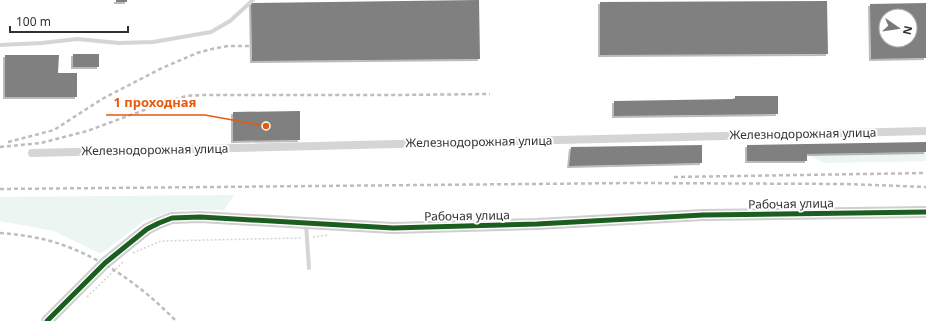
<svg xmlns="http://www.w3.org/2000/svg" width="926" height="321" font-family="'Noto Sans',sans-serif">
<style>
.green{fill:#ebf5f1}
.building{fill:#808080;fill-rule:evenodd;filter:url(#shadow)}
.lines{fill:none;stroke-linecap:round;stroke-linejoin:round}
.path{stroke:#d4d4d4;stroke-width:1.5;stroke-dasharray:2 2;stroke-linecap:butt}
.lane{stroke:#d5d5d5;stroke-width:4}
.street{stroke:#d5d5d5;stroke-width:8}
.secondary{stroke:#cfcfcf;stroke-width:12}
.rail{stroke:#bdbdbd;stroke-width:2.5;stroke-dasharray:4 3;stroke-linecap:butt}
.cycleway-casing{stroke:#fff;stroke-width:8}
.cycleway{stroke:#1b5e20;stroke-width:5}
.labels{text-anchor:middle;stroke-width:4;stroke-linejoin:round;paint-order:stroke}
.street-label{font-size:12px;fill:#313131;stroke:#fff}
.leader{fill:none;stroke:#e8590c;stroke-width:1.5}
.callout-dot{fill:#e8590c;stroke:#fff;stroke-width:1.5}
.callout-label{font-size:13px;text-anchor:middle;font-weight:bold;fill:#e8590c;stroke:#fff;stroke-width:4;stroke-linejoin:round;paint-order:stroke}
</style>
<defs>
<filter id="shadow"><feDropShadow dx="-2" dy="2" stdDeviation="0" flood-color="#0004"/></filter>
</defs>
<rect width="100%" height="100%" fill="#fff"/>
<!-- green -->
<path class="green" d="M 926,152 L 926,161 L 824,163 L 807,154 Z
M 234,195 L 224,210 L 178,210 L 145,220 L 101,254 L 54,231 L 0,221 L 0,197 Z"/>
<!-- building -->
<path class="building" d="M 116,0 L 127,0 L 127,2 L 116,2 Z
M 479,0 L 480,59 L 252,61 L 251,3 Z
M 827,1 L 828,54 L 600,55 L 600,2 Z
M 926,3 L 926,58 L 871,59 L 870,4 ZM 886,16 L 910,16 L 910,40 L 886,40 Z
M 73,54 L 99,54 L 99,67 L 73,67 Z
M 5,55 L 59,55 L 58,73 L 77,73 L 77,97 L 5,97 Z
M 735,96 L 778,96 L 778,114 L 614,116 L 614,101 L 735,99 Z
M 300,111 L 300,140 L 233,141 L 233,112 Z
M 926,142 L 926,152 L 807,154 L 807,161 L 747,161 L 747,145 Z
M 702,145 L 702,163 L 569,166 L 571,147 Z"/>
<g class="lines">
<!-- path -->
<path class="path" d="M 313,237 L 329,235
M 133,253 L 161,241 L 301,238
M 87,297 L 124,261"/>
<!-- lane -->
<path class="lane" d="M 0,45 L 42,43 L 77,39 L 119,43 L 153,42 L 211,32 L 230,21 L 253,0
M 306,224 L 309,268"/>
<!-- street -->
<path class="street" d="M 32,153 L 926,131"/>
<!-- secondary -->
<path class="secondary" d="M 47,321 L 105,263 L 147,229 L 159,223 L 172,218 L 200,217 L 393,228 L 537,224 L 703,215 L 926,212"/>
<!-- rail -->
<path class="rail" d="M 8,142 L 54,130 L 102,99 L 162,68 L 197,53 L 212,49 L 228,46 L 250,46
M 0,147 L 41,143 L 87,131 L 166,102 L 186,96 L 202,95 L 395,95 L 490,94
M 674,177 L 926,173
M 0,189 L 633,183 L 846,184 L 926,187
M 0,233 C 17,234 44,238 60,244 C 104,259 143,287 176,321"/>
<defs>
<path id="cycleway" d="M 47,321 L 105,263 L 147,229 L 159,223 L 172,218 L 200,217 L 393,228 L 537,224 L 703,215 L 926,212"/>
</defs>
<!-- cycleway casing -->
<use href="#cycleway" class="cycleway-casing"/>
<!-- cycleway -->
<use href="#cycleway" class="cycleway"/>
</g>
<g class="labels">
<!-- street labels -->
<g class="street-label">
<text transform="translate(803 134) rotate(-1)" y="4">Железнодорожная улица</text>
<text transform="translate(479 142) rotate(-1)" y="4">Железнодорожная улица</text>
<text transform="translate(155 150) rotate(-1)" y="4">Железнодорожная улица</text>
<text transform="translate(791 204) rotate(-1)" y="4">Рабочая улица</text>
<text transform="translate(467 216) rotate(-1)" y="4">Рабочая улица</text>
</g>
</g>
<!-- callouts -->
<path class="leader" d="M266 126L205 115H106"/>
<circle class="callout-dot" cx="266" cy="126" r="4"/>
<g class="callout-label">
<text x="155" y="107">1 проходная</text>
</g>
<!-- north arrow -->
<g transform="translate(898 28) rotate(103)"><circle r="19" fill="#ffffff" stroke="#adadad"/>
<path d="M0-3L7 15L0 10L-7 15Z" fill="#797979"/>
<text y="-6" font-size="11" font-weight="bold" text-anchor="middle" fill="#313131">N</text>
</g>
<!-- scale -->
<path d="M10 26v6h118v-6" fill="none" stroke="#313131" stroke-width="2"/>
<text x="16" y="26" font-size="12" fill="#313131" stroke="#ffffff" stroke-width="3" paint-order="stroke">100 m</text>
</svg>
